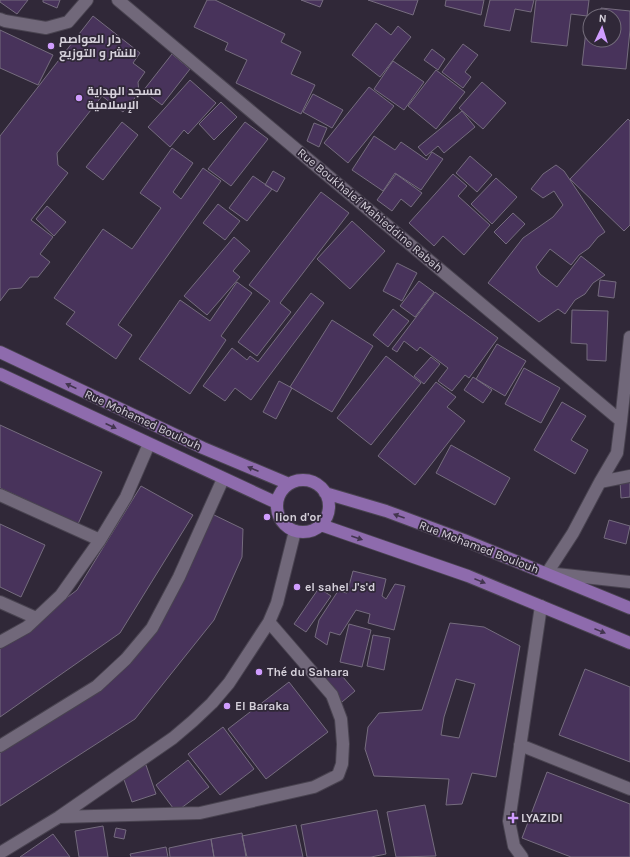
<svg xmlns="http://www.w3.org/2000/svg" width="630" height="857" font-family="Karla,Cairo,sans-serif">
<style>
.building{fill:#48335b;stroke:#756c7e;fill-rule:evenodd}
.lines{fill:none;stroke-linecap:round;stroke-linejoin:round}
.minor-casing{stroke:#494350;stroke-width:14}
.major-casing{stroke:#494350;stroke-width:14}
.minor{stroke:#71687a;stroke-width:12}
.major{stroke:#8e6bad;stroke-width:12}
.oneway{fill:#43354f}
.poi-dot{fill:#d09dff;stroke:#302838;stroke-width:1.5}
.labels{text-anchor:middle;stroke-width:3.5;stroke-linejoin:round;paint-order:stroke}
.poi-label{font-size:12px;font-weight:bold;fill:#d5d0da;stroke:#302838;text-anchor:start}
.street-label{font-size:12px;fill:#d5d0da;stroke:#302838}
</style>
<rect width="100%" height="100%" fill="#302838"/>
<!-- building -->
<path class="building" d="M 0,0 L 28,0 L 17,14 L 0,2 Z
M 43,0 L 60,0 L 57,8 L 43,2 Z
M 207,0 L 215,0 L 285,34 L 281,42 L 301,52 L 291,74 L 315,85 L 301,114 L 236,83 L 247,60 L 225,50 L 228,43 L 194,27 Z
M 301,0 L 323,0 L 320,7 Z
M 368,0 L 418,0 L 413,15 Z
M 446,0 L 484,0 L 481,15 L 445,6 Z
M 490,0 L 534,0 L 531,12 L 515,9 L 510,31 L 484,26 Z
M 536,0 L 589,0 L 587,16 L 571,14 L 567,46 L 531,42 Z
M 601,8 L 630,11 L 630,30 L 626,69 L 582,65 L 587,22 L 590,22 L 590,40 L 614,40 L 614,16 L 600,16 Z
M 93,16 L 140,53 L 133,63 L 145,72 L 138,82 L 139,93 L 123,112 L 102,96 L 57,153 L 58,165 L 68,173 L 31,220 L 53,237 L 40,254 L 50,262 L 38,277 L 30,277 L 21,288 L 9,289 L 0,301 L 0,136 Z
M 376,23 L 391,35 L 398,26 L 411,37 L 380,77 L 352,55 Z
M 0,30 L 53,55 L 38,85 L 0,68 Z
M 463,44 L 478,55 L 465,72 L 471,77 L 463,88 L 442,72 Z
M 432,49 L 445,59 L 438,70 L 424,60 Z
M 172,54 L 190,69 L 162,105 L 143,91 Z
M 393,61 L 424,82 L 404,110 L 374,89 Z
M 436,70 L 465,92 L 436,129 L 408,106 Z
M 190,80 L 216,103 L 188,134 L 184,130 L 170,147 L 148,127 Z
M 482,82 L 506,103 L 483,129 L 459,108 Z
M 369,87 L 394,106 L 348,163 L 324,143 Z
M 313,94 L 343,110 L 332,128 L 303,112 Z
M 221,102 L 237,117 L 214,140 L 199,124 Z
M 462,111 L 475,127 L 444,153 L 438,146 L 426,156 L 418,147 Z
M 628,119 L 630,121 L 630,225 L 624,231 L 570,179 Z
M 122,122 L 138,135 L 103,180 L 86,167 Z
M 245,122 L 268,139 L 231,186 L 208,169 Z
M 314,123 L 327,128 L 319,147 L 307,141 Z
M 374,136 L 395,150 L 401,142 L 427,160 L 432,152 L 443,159 L 421,190 L 395,173 L 383,191 L 352,170 Z
M 172,148 L 193,163 L 173,192 L 181,199 L 203,168 L 221,181 L 118,325 L 132,335 L 116,359 L 66,324 L 75,312 L 54,298 L 103,229 L 132,249 L 161,208 L 140,193 Z
M 470,156 L 492,175 L 477,192 L 456,173 Z
M 556,165 L 564,171 L 605,232 L 598,237 L 589,248 L 579,255 L 571,265 L 550,249 L 536,267 L 540,274 L 557,287 L 581,256 L 605,275 L 593,283 L 585,294 L 575,300 L 565,314 L 558,309 L 539,322 L 488,283 L 523,238 L 553,217 L 563,205 L 554,191 L 543,198 L 531,189 L 543,174 Z
M 273,171 L 285,178 L 277,192 L 265,185 Z
M 396,174 L 422,193 L 411,207 L 401,199 L 392,211 L 377,200 Z
M 453,174 L 467,186 L 458,196 L 490,225 L 464,255 L 443,236 L 434,246 L 409,223 Z
M 253,176 L 272,189 L 247,221 L 229,208 Z
M 496,178 L 517,197 L 492,224 L 471,204 Z
M 321,192 L 349,213 L 280,303 L 291,312 L 257,356 L 238,342 L 270,301 L 249,285 Z
M 218,204 L 240,221 L 225,240 L 203,223 Z
M 47,206 L 66,222 L 54,236 L 36,219 Z
M 513,213 L 525,224 L 506,244 L 494,232 Z
M 352,221 L 385,251 L 350,289 L 317,259 Z
M 234,237 L 250,251 L 233,271 L 240,277 L 207,315 L 184,296 Z
M 397,263 L 417,273 L 402,301 L 383,291 Z
M 600,280 L 616,282 L 614,298 L 598,296 Z
M 419,281 L 434,292 L 415,317 L 400,306 Z
M 237,282 L 252,293 L 221,336 L 226,340 L 190,394 L 139,359 L 180,300 L 210,321 Z
M 435,292 L 498,338 L 469,378 L 465,375 L 452,391 L 438,381 L 448,368 L 420,347 L 417,351 L 404,341 L 397,352 L 392,349 Z
M 311,293 L 324,303 L 251,400 L 235,388 L 225,401 L 203,386 L 232,348 L 247,360 L 250,356 L 258,362 Z
M 393,309 L 409,321 L 388,347 L 373,335 Z
M 572,310 L 608,311 L 606,361 L 587,360 L 587,344 L 571,343 Z
M 332,320 L 373,346 L 332,412 L 290,387 Z
M 497,344 L 526,361 L 505,396 L 476,379 Z
M 386,356 L 421,383 L 371,445 L 337,418 Z
M 431,357 L 440,364 L 424,384 L 414,376 Z
M 524,368 L 560,388 L 541,423 L 505,404 Z
M 473,377 L 492,390 L 483,403 L 464,390 Z
M 279,381 L 292,388 L 276,419 L 263,412 Z
M 436,382 L 456,397 L 447,407 L 465,421 L 415,485 L 378,456 Z
M 562,402 L 586,416 L 571,440 L 588,450 L 575,474 L 534,450 Z
M 0,425 L 102,472 L 78,524 L 0,488 Z
M 451,445 L 510,478 L 495,505 L 436,473 Z
M 630,480 L 630,497 L 621,498 L 620,481 Z
M 141,486 L 193,515 L 120,633 L 0,717 L 0,649 L 77,590 Z
M 210,513 L 243,529 L 242,557 L 214,620 L 135,719 L 0,806 L 0,753 L 107,682 L 155,625 Z
M 609,520 L 630,526 L 626,544 L 604,538 Z
M 0,524 L 45,545 L 21,597 L 0,587 Z
M 353,571 L 386,579 L 382,596 L 386,599 L 395,584 L 405,586 L 394,630 L 368,623 L 370,614 L 356,610 L 340,635 L 330,632 L 327,645 L 315,637 L 319,620 L 338,591 L 347,593 Z
M 319,588 L 331,596 L 306,632 L 294,624 Z
M 450,623 L 484,627 L 520,646 L 496,777 L 472,773 L 462,804 L 446,805 L 449,779 L 374,776 L 365,749 L 368,727 L 379,713 L 422,710 ZM 456,679 L 475,684 L 459,738 L 441,735 L 444,717 Z
M 349,624 L 371,630 L 362,667 L 340,662 Z
M 373,635 L 390,638 L 384,670 L 367,666 Z
M 336,669 L 355,691 L 342,702 L 323,680 Z
M 585,669 L 630,687 L 630,762 L 559,735 Z
M 289,682 L 328,732 L 266,779 L 228,729 Z
M 223,727 L 254,769 L 220,795 L 188,754 Z
M 188,760 L 209,787 L 176,812 L 156,785 Z
M 146,765 L 156,794 L 132,802 L 122,774 Z
M 547,772 L 630,804 L 630,857 L 571,857 L 522,838 Z
M 425,805 L 436,856 L 396,857 L 387,812 Z
M 377,810 L 386,854 L 371,857 L 307,857 L 301,825 Z
M 296,825 L 303,857 L 247,857 L 242,836 Z
M 103,826 L 108,857 L 79,857 L 75,831 Z
M 116,828 L 126,830 L 124,839 L 114,837 Z
M 242,833 L 246,857 L 214,857 L 211,839 Z
M 53,834 L 70,857 L 20,857 Z
M 211,839 L 214,857 L 170,857 L 169,848 Z
M 166,847 L 168,857 L 131,857 L 130,854 Z"/>
<g class="lines">
<defs>
<path id="minor" d="M 118,0 L 621,421
M 0,19 L 5,21 L 46,28 L 68,22 L 87,0
M 630,337 L 621,421 L 617,453 L 600,482 L 573,533 L 547,573 L 630,582
M 600,482 L 630,476
M 0,495 L 100,540
M 0,602 L 36,618
M 0,642 L 27,627 L 61,595 L 100,540 L 126,497 L 149,444
M 520,745 L 630,789
M 0,746 L 97,686 L 126,659 L 152,628 L 179,577 L 223,479
M 59,817 L 200,813 L 314,787 L 338,775 L 342,764 L 343,744 L 341,719 L 332,695 L 269,622
M 0,853 L 59,817 L 173,738 L 193,721 L 212,703 L 229,683 L 269,622 L 277,603 L 295,531
M 522,857 L 514,846 L 509,821 L 541,606"/>
<path id="major" d="M 0,352 L 203,448 L 289,484
M 0,374 L 277,503
M277 506a26 26 0 1 1 52 0a26 26 0 1 1-52 0Z
M 325,493 L 386,511 L 464,540 L 630,608
M 321,525 L 468,576 L 630,643"/>
</defs>
<!-- minor casing -->
<use href="#minor" class="minor-casing"/>
<!-- major casing -->
<use href="#major" class="major-casing"/>
<!-- minor -->
<use href="#minor" class="minor"/>
<!-- major -->
<use href="#major" class="major"/>
</g>
<!-- one-way arrows -->
<defs><path id="oneway-solid" d="M-6-.8H1V-3.2L6.5 0L1 3.2V.8H-6Z"/></defs>
<g class="oneway">
<use href="#oneway-solid" transform="translate(71 386) rotate(-155)"/>
<use href="#oneway-solid" transform="translate(111 426) rotate(25)"/>
<use href="#oneway-solid" transform="translate(253 469) rotate(-157)"/>
<use href="#oneway-solid" transform="translate(399 516) rotate(-160)"/>
<use href="#oneway-solid" transform="translate(357 538) rotate(19)"/>
<use href="#oneway-solid" transform="translate(480 581) rotate(22)"/>
<use href="#oneway-solid" transform="translate(600 631) rotate(22)"/>
</g>
<!-- markers -->
<g class="poi-dot">
<circle cx="51" cy="46" r="4"/>
<circle cx="79" cy="98" r="4"/>
<circle cx="267" cy="517" r="4"/>
<circle cx="297" cy="587" r="4"/>
<circle cx="259" cy="672" r="4"/>
<circle cx="227" cy="706" r="4"/>
<path d="M511 812h4v4h4v4h-4v4h-4v-4h-4v-4h4z"/>
</g>
<g class="labels">
<!-- poi labels -->
<g class="poi-label">
<text x="59" y="43">دار العواصم<tspan x="59" dy="14">للنشر و التوزيع</tspan></text>
<text x="87" y="95">مسجد الهداية<tspan x="87" dy="14">الإسلامية</tspan></text>
<text x="275" y="521">lion d'or</text>
<text x="305" y="591">el sahel J's'd</text>
<text x="267" y="676">Thé du Sahara</text>
<text x="235" y="710">El Baraka</text>
<text x="521" y="822">LYAZIDI</text>
</g>
<!-- street labels -->
<g class="street-label">
<text transform="translate(370 210) rotate(40)" y="4">Rue Boukhalef Mahieddine Rabah</text>
<text transform="translate(143 420) rotate(25)" y="4">Rue Mohamed Boulouh</text>
<text transform="translate(479 547) rotate(21)" y="4">Rue Mohamed Boulouh</text>
</g>
</g>
<!-- north arrow -->
<g transform="translate(602 28) rotate(4)"><circle r="19" fill="#302838" stroke="#726b79"/>
<path d="M0-3L7 15L0 10L-7 15Z" fill="#d09dff"/>
<text y="-6" font-size="11" font-weight="bold" text-anchor="middle" fill="#d5d0da">N</text>
</g>
</svg>
